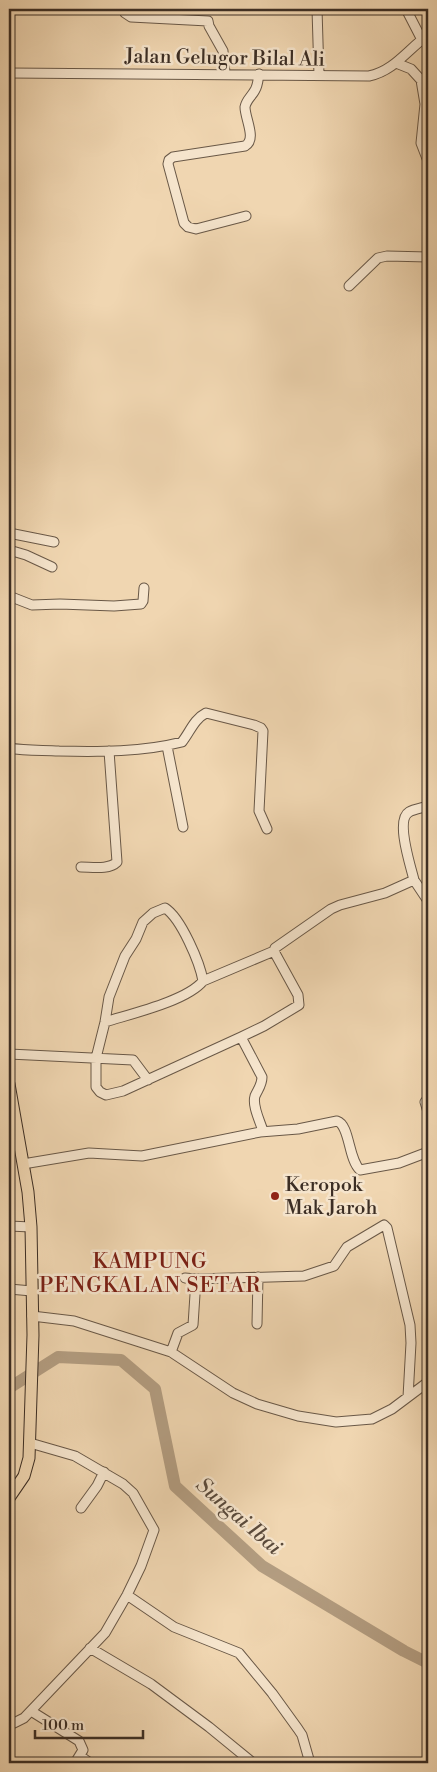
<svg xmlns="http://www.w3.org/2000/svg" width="437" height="1772" font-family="'Libre Bodoni',serif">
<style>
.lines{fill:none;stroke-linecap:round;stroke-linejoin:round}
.river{stroke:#b39d81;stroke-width:12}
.minor-casing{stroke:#695847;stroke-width:11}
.major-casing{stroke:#3c2e24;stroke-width:13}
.minor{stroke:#f5e4cc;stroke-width:9}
.major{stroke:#f0d6b1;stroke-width:11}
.poi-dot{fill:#8f2418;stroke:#f5e4cc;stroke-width:2}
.labels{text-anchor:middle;stroke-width:5;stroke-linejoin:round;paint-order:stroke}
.street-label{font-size:20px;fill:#3c2e24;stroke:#f5e4cc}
.poi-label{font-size:20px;fill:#3c2e24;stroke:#f5e4cc;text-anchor:start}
.neighbourhood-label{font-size:21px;letter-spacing:1px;fill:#7a1f14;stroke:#f5e4cc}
.water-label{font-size:21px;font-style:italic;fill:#5a4a3b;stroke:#f5e4cc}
</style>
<rect width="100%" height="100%" fill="#f0d6b1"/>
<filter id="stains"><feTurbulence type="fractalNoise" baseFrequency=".004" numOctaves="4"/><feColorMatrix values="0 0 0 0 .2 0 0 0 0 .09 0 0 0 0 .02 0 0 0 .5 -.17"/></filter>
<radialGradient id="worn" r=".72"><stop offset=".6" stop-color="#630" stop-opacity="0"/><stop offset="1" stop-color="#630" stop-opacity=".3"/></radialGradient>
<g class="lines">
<!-- river -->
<path class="river" d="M 9,1388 L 58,1357 L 121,1360 L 155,1389 L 175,1486 L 262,1566 L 404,1651 L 428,1663"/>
<defs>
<path id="minor" d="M 123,9 L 125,13 L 131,17 L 208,21 L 209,26 L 223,51 L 225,73
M 317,9 L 319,75
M 406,9 L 422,40
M 396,63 L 411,69 L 421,80 L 425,104 L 421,143 L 428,161
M 9,73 L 369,76 C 394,71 408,49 428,35
M 246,216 L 196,229 L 188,227 L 184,223 L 168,164 L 169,160 L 173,157 L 245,146 C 257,139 245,119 245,107 C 246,100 252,96 255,90 C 258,85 258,79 259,74
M 349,286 L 378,258 L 387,256 L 428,257
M 9,533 L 54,542
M 9,550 L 26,555 L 52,567
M 9,596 L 32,605 L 60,604 L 114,606 L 141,604 L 143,601 L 144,588
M 167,746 L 183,827
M 9,748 C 26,751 42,750 59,751 C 99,752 143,752 182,742 C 190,732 194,719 206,713 L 254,725 L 261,728 L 263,731 L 259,811 L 267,829
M 81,867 C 92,867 109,870 117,862 L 109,751
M 414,880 C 411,867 395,820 409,812 C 414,809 422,808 428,806
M 203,981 L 274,951
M 105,1022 C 130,1014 187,1001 203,981 C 200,963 181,918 165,908 L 153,913 L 143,922 L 136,939 L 125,956 L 109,997 L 105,1022 L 96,1058 L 96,1087 L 100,1092 L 106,1095 L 123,1091 L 241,1037 L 264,1026 L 299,1005 L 298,995 L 276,955 L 274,951 L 275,948 L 331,909 L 340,905 L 385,893 L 414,880 L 428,901
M 241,1037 L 262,1077 C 262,1085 258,1089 255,1096 C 252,1106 260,1121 263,1131
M 9,1054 L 133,1060 L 148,1080
M 428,1098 L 425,1102 L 428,1112
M 23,1164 L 89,1153 L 142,1156 L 260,1132 L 298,1129 L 337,1121 C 350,1125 348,1159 360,1170 L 399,1163 L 428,1152
M 9,1226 L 31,1227
M 185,1278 L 196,1279 L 304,1276 L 334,1266 L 347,1247 L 384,1225 L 387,1228 L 410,1325 L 411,1343 L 408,1397
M 9,1289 L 32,1291
M 32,1316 L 74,1321 L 171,1352 L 233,1393 L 257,1404 L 298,1416 L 336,1422 L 372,1419 L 392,1409 L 428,1382
M 257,1324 L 258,1277
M 171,1352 L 178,1333 L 193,1325 L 196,1279
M 81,1508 L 97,1486 L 104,1472
M 127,1595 L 174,1627 L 239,1653 L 272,1693 L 298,1729 L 302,1735 L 310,1763
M 90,1648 L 151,1684 L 209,1727 L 253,1763
M 31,1711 L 79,1741 L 83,1750 L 75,1763
M 9,1721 L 14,1723 L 24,1718 L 105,1633 L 127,1595 L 141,1566 L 154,1530 L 133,1493 L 123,1484 L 75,1456 L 30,1443
M 80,1756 L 90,1763"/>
<path id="major" d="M 9,1084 L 28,1192 L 31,1227 L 33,1335 L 29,1458 L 24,1476 L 9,1498"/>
</defs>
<!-- minor casing -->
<use href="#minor" class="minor-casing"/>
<!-- major casing -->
<use href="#major" class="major-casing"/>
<!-- minor -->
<use href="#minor" class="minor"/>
<!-- major -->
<use href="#major" class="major"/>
</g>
<!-- markers -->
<circle class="poi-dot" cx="275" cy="1196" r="5"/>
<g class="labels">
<!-- street labels -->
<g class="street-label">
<text transform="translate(225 57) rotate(1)" y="7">Jalan Gelugor Bilal Ali</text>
</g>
<!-- poi labels -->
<g class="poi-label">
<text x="285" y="1191">Keropok<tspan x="285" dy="23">Mak Jaroh</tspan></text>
</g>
<!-- neighbourhood labels -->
<g class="neighbourhood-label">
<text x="150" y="1268">KAMPUNG<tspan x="150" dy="24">PENGKALAN SETAR</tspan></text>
</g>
<!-- water labels -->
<g class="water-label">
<text transform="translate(239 1516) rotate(41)" y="7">Sungai Ibai</text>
</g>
</g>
<!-- margin -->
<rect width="437" height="1772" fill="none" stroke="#f0d6b1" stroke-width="30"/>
<rect x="10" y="10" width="417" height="1752" fill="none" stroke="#3c2e24" stroke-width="2.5"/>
<rect x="15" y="15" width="407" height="1742" fill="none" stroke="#3c2e24"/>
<!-- scale -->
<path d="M35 1730v8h108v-8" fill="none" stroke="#3c2e24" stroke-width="2.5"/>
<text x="42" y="1730" font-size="15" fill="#3c2e24" stroke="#f5e4cc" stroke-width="4" paint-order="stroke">100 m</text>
<rect width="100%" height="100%" filter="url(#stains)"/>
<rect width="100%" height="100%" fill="url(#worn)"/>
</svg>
